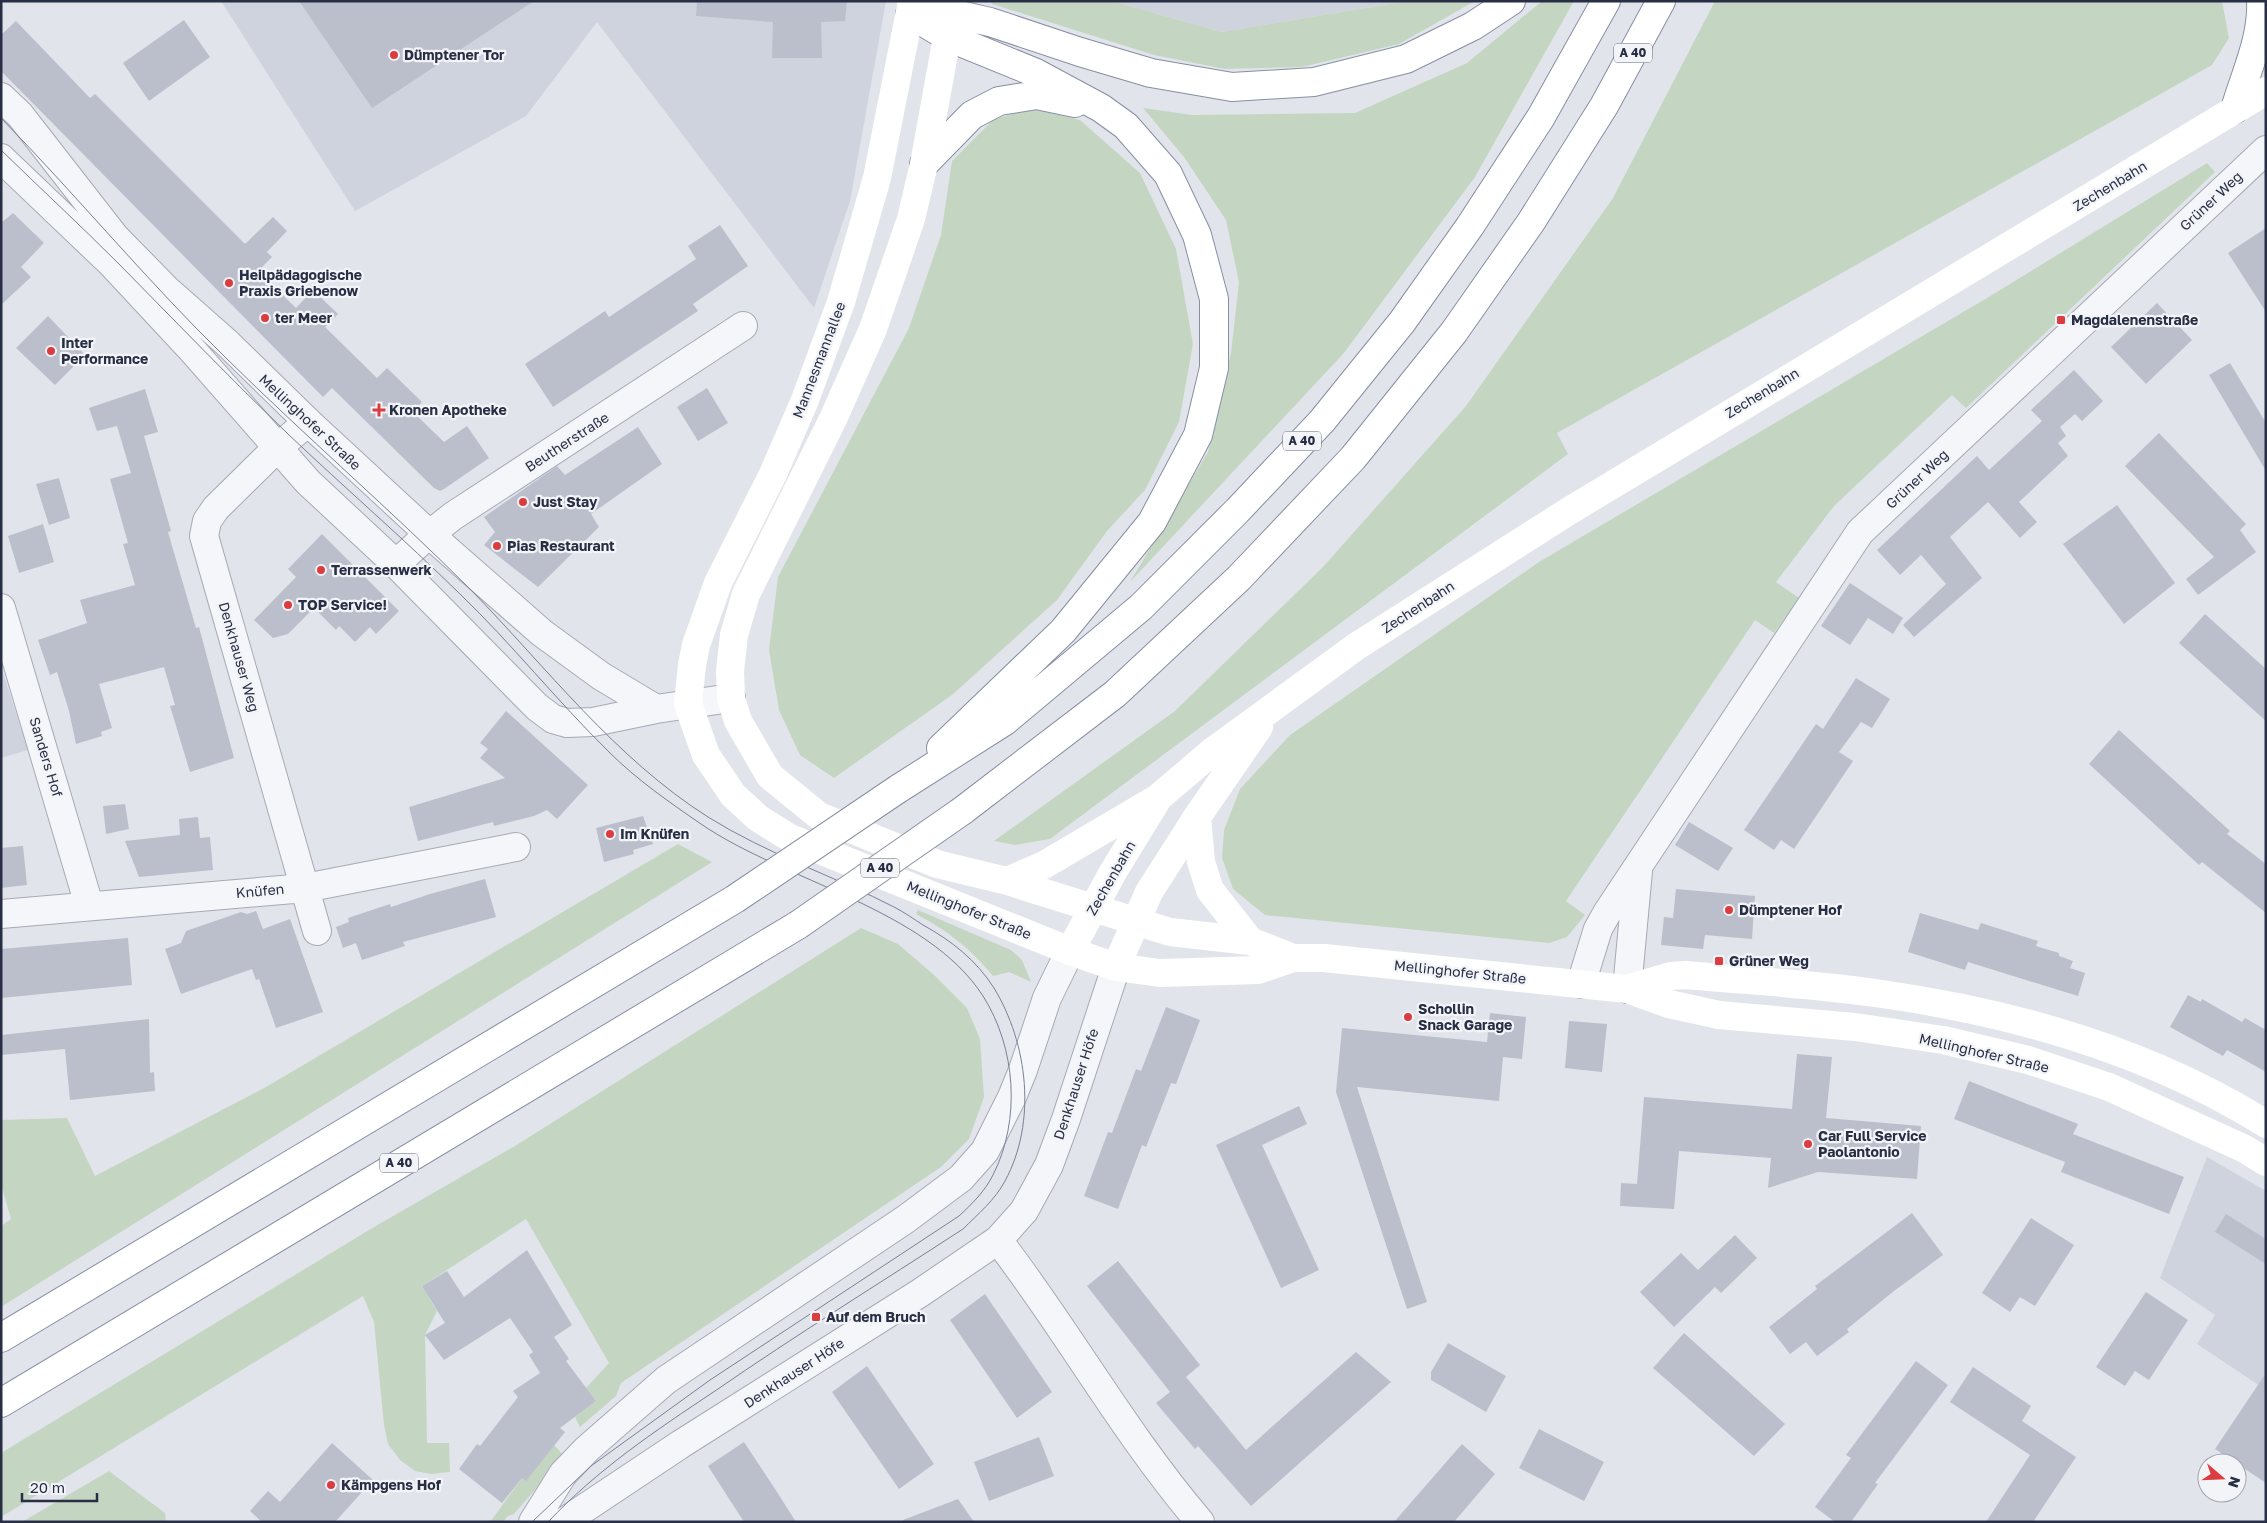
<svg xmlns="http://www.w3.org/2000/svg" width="2267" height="1523" font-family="'Golos Text',sans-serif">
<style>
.built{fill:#cfd3de}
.green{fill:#c4d6c2}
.building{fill:#bbbfcc}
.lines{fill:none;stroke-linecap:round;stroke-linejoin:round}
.minor-casing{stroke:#a6aab6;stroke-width:30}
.tertiary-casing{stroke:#a6aab6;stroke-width:30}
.motorway-casing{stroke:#878fa4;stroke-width:30}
.minor{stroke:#f5f6f9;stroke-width:28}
.tertiary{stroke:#f5f6f9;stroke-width:28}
.secondary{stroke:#fff;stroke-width:28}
.motorway{stroke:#fff;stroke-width:28}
.tram{stroke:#798197;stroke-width:1}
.motorway-bridge-casing{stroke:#878fa4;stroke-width:30;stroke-linecap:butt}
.motorway-bridge{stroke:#fff;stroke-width:28}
.poi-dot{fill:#db3c40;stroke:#f2f4f8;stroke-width:2}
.labels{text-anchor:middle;stroke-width:4.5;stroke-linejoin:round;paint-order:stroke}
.shield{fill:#f2f4f8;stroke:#656a7b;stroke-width:1}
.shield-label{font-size:12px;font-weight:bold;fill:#282f45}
.poi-label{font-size:14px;font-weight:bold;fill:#282f45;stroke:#f2f4f8;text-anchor:start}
.street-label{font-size:14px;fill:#282f45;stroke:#f2f4f8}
</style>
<rect width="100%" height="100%" fill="#e2e4eb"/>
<!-- built -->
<path class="built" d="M 221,1 L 886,1 L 850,201 L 814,308 L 597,22 L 526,116 L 355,211 Z
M 1112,1 L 1407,1 L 1222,32 Z
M 1,667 L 28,750 L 1,758 Z
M 2207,1157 L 2266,1191 L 2266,1390 L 2197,1344 L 2215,1315 L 2160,1278 Z"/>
<!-- green -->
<path class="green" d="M 991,1 L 1112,1 L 1222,32 L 1407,1 L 1475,1 L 1399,44 L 1302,67 L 1225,69 L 1154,55 L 992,4 Z
M 1542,1 L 1574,1 L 1475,177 L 1344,353 L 1130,582 L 1208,452 L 1231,353 L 1239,282 L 1226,220 L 1184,157 L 1143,108 L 1192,115 L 1355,113 L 1467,63 Z
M 1715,1 L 2222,1 L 2229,38 L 2212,65 L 1557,433 L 1568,454 L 1050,839 L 1015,845 L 994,841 L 1175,711 L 1323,567 L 1466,406 L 1613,198 Z
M 1029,108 L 1080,120 L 1140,173 L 1176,249 L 1193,344 L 1179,422 L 1145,490 L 1107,531 L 1057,600 L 952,695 L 834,778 L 800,755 L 779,710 L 769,650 L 778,577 L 909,328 L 941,235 L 952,161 L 993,120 Z
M 2207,163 L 2215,172 L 1966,408 L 1952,395 L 1834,506 L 1776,582 L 1799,598 L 1774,633 L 1755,620 L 1566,901 L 1585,915 L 1567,937 L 1549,943 L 1265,915 L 1233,889 L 1222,858 L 1224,830 L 1240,789 L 1290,735 L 1539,562 L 1992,295 Z
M 678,844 L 712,862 L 1,1307 L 1,1226 L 11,1219 L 1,1184 L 1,1120 L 67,1118 L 95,1176 L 266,1087 Z
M 918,910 L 1011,950 L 1022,960 L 1031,982 L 1009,972 L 993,976 C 971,949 947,930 916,914 Z
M 861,928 L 898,944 L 934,975 L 967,1008 L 980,1039 L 984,1097 L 969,1139 L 941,1167 L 621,1383 L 616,1396 L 580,1427 L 575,1417 L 596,1401 L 586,1388 L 609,1363 L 526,1219 L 422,1286 L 437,1311 L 425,1335 L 427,1443 L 449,1443 L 450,1472 L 431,1474 L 415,1471 L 400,1460 L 388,1444 L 384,1425 L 374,1322 L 363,1296 L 1,1517 L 1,1453 L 374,1227 L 515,1146 Z
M 554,1445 L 564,1456 L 514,1514 L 508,1516 L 503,1522 L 490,1522 L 522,1478 L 526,1480 Z
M 109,1471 L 165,1513 L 166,1522 L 22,1522 Z"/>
<!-- building -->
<path class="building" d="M 299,1 L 534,1 L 372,108 Z
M 697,1 L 847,1 L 845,21 L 821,22 L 822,58 L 772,58 L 773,22 L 696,16 Z
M 184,20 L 210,57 L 149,101 L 123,63 Z
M 16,21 L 90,98 L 95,94 L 245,244 L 273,217 L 287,231 L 267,252 L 272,257 L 258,271 L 296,308 L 313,290 L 338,314 L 325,327 L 377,378 L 387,368 L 422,402 L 413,412 L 444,442 L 467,426 L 489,458 L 444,489 L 440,491 L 434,488 L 332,388 L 323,397 L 1,71 L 1,35 Z
M 13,213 L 44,243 L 21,267 L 31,277 L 1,305 L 1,223 Z
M 720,225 L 748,266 L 693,304 L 698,311 L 553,407 L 525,364 L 605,311 L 609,317 L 696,259 L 688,246 Z
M 2266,228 L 2266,312 L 2228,253 Z
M 2157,303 L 2192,340 L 2146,384 L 2111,347 Z
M 48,316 L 85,355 L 55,385 L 16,348 Z
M 2230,363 L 2266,423 L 2266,471 L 2209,375 Z
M 2074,370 L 2103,401 L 2082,421 L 2075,414 L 2060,427 L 2066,436 L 2058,443 L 2068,456 L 2019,502 L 2037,522 L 2020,538 L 1988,502 L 1950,537 L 1982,578 L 1914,637 L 1903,625 L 1946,584 L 1921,555 L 1900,575 L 1877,550 L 1977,456 L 1989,470 L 2042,421 L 2031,410 Z
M 707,388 L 728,423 L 698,441 L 677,407 Z
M 145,389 L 158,432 L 144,436 L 171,531 L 168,532 L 196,628 L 199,627 L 234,758 L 190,772 L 170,706 L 175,705 L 164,667 L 99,684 L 112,728 L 101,732 L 102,736 L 76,744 L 69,711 L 57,672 L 50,675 L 38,640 L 87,623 L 80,600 L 135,585 L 123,544 L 128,543 L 110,479 L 131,473 L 117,426 L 97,431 L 89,408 Z
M 638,427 L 662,464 L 591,514 L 599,527 L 538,587 L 484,545 L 495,532 L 484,517 L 557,466 L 565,475 Z
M 2159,433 L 2246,524 L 2240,530 L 2256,552 L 2198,595 L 2186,579 L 2214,557 L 2125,466 Z
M 59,478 L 70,518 L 49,525 L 36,484 Z
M 2117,505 L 2175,583 L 2124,624 L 2063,544 Z
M 43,524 L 54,562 L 19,573 L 8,536 Z
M 322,534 L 399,611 L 376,634 L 370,627 L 355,642 L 339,626 L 336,630 L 314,608 L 288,634 L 273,638 L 254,620 L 296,577 L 288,569 Z
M 1850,583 L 1903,618 L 1893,634 L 1868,618 L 1850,645 L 1821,626 Z
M 2205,614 L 2266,669 L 2266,721 L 2179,643 Z
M 1856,678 L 1890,699 L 1872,728 L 1861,722 L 1839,752 L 1853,761 L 1794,849 L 1781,840 L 1774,850 L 1744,830 L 1816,724 L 1823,729 Z
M 506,711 L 588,785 L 557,819 L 547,810 L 534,816 L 494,826 L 493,822 L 418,841 L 409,807 L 505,778 L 480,758 L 488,749 L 480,743 Z
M 2119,730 L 2230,831 L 2227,834 L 2266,864 L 2266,913 L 2202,862 L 2199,865 L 2089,764 Z
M 125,804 L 129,829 L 106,834 L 103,806 Z
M 643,816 L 653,844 L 633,850 L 634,854 L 604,862 L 596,828 Z
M 198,817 L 200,838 L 210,837 L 213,870 L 139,877 L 125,841 L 180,835 L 179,819 Z
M 1689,822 L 1733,848 L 1718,871 L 1675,845 Z
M 23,846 L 27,885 L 1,888 L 1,848 Z
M 485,879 L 496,917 L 403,942 L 405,946 L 362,960 L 356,943 L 343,948 L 336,927 L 349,922 L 348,918 L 390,904 L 391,907 L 430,894 Z
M 1676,889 L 1755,896 L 1752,939 L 1705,935 L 1703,949 L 1661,945 L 1664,917 L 1673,918 Z
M 256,911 L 263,929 L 290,919 L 323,1012 L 276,1028 L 259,979 L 256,980 L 252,969 L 181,994 L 165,949 L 181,943 L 186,931 L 241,912 L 247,914 Z
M 1920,913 L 1978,930 L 1981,923 L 2038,941 L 2036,946 L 2059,953 L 2059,956 L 2073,961 L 2070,968 L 2085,973 L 2078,996 L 1968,962 L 1965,970 L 1908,952 Z
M 128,938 L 132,985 L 1,998 L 1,949 Z
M 2188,995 L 2201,1002 L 2202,999 L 2242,1022 L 2245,1018 L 2266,1030 L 2266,1072 L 2227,1050 L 2223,1056 L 2170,1027 Z
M 1166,1007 L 1200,1020 L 1176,1084 L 1171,1083 L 1146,1147 L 1142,1145 L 1118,1209 L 1084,1196 L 1108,1132 L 1112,1133 L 1136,1069 L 1141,1071 Z
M 1490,1013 L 1526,1017 L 1522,1059 L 1503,1057 L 1499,1101 L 1357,1087 L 1427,1302 L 1407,1309 L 1336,1092 L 1342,1028 L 1487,1042 Z
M 149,1019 L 150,1073 L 154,1072 L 155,1091 L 70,1100 L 65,1049 L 1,1055 L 1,1035 Z
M 1569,1021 L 1607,1024 L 1602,1072 L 1565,1068 Z
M 1797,1054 L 1832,1057 L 1826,1118 L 1921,1126 L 1917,1179 L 1818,1172 L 1768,1188 L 1771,1158 L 1679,1151 L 1674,1209 L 1620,1206 L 1621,1183 L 1637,1184 L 1644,1097 L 1792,1109 Z
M 1969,1081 L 2078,1124 L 2073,1134 L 2184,1177 L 2169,1214 L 2061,1172 L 2065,1162 L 1954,1119 Z
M 1299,1106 L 1307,1124 L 1262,1145 L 1319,1270 L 1281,1288 L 1216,1145 Z
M 1912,1213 L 1943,1255 L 1894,1291 L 1847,1329 L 1849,1332 L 1817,1356 L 1806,1342 L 1790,1354 L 1769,1327 L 1817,1289 L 1815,1286 Z
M 2226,1214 L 2266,1239 L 2266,1264 L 2215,1232 Z
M 2031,1218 L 2074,1245 L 2035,1306 L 2020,1297 L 2010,1312 L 1982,1293 Z
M 1735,1235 L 1757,1258 L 1721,1293 L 1715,1287 L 1674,1327 L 1640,1292 L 1681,1253 L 1698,1270 Z
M 527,1250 L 572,1325 L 554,1337 L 569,1359 L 566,1361 L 596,1401 L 560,1428 L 565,1432 L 526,1481 L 522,1478 L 502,1503 L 459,1469 L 477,1444 L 480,1446 L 518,1397 L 513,1391 L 540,1373 L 529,1355 L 533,1352 L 510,1318 L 444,1360 L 425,1335 L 445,1323 L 422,1286 L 447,1271 L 464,1297 Z
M 1118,1261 L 1200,1365 L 1186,1377 L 1246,1450 L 1356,1352 L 1391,1382 L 1251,1506 L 1198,1446 L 1195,1449 L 1156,1403 L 1170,1392 L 1087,1286 Z
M 2146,1292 L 2188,1320 L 2149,1380 L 2135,1371 L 2125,1386 L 2096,1367 Z
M 985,1294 L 1052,1392 L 1017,1418 L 950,1320 Z
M 1684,1333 L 1785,1424 L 1754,1456 L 1653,1368 Z
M 1448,1343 L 1506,1376 L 1486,1412 L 1431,1380 L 1431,1372 Z
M 1916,1361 L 1948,1385 L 1875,1483 L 1878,1484 L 1851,1522 L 1835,1522 L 1815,1507 L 1851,1458 L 1846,1455 Z
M 867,1366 L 934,1464 L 899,1489 L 832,1392 Z
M 1973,1367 L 2031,1406 L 2022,1421 L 2076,1457 L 2033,1522 L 1986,1522 L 2030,1455 L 1950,1402 Z
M 2266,1373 L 2266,1483 L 2215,1449 Z
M 1539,1429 L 1604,1462 L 1584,1501 L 1519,1468 Z
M 1039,1437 L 1054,1476 L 989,1501 L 974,1462 Z
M 744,1442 L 777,1492 L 796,1522 L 744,1522 L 708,1466 Z
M 332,1443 L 373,1480 L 335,1522 L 262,1522 L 250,1511 L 268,1491 L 280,1502 Z
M 1462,1444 L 1495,1474 L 1454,1522 L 1394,1522 Z
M 958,1499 L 974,1522 L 903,1522 L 903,1520 Z"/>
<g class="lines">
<defs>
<path id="minor" d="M 308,422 L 277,448 L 216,508 L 207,521 L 204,536 L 317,931
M 396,564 L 420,542 L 453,516 L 743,326
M 1,608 L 89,905
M 1,914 L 305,888 L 516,847
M 1581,984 L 1598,929 L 1607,913 L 1860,532 L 2266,150
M 1627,989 L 1638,871
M 998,1240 C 1068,1331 1124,1433 1200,1522"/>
<path id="tertiary" d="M 1,97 L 20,115 L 115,237 L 167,290 L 226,342 L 308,422 L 429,534 L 542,633 L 601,676 L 656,709
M 1,158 L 112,264 L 193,351 L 308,482 L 396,564 L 537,707 L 553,719 L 567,723 L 593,722 L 656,709 L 731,698
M 533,1522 L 563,1474 L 587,1449 L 666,1380 L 906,1219 L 961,1178 L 985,1151 L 1012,1097 L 1023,1070 L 1047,998 L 1070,951
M 564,1522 L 681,1444 L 920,1293 L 998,1240 L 1024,1211 L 1049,1165 L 1066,1119 L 1116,967"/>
<path id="motorway" d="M 910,14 L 948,37 L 1036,73 L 1101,108 L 1126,126 L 1168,174 L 1197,235 L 1214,299 L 1214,368 L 1198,435 L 1152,522 L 1063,631 L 941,748
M 910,14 L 951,13 L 990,22 L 1080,52 L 1151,73 L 1232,87 L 1314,82 L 1406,59 L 1473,26 L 1511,1
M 2235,109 C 2245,75 2263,37 2261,1
M 924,164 L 972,115 L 999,101 L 1037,95 L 1075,103
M 898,789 L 1005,721 L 1141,607 L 1237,511 L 1322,421 L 1402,322 L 1470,226 L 1541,117 L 1606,1
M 962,811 L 1115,694 L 1239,578 L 1353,458 L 1454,332 L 1531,222 L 1604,106 L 1661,1
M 1,1338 L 735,899
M 1,1403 L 798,925"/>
</defs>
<!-- minor casing -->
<use href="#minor" class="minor-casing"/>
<!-- tertiary casing -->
<use href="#tertiary" class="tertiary-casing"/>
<!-- motorway casing -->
<use href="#motorway" class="motorway-casing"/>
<!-- minor -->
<use href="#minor" class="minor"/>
<!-- tertiary -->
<use href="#tertiary" class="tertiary"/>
<!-- secondary -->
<path class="secondary" d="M 912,1 L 877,178 L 841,302 L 805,400 L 773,474 L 718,583 L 696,645 L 692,665 L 688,704 L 706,755 L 733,795 L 758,818 L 790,838 L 1070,951 L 1116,967 L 1160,973 L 1258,970 L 1293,958
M 951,15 L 924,164 L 911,219 L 873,329 L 833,419 L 746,594 L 734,635 L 730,671 L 731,698 L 738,721 L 770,776 L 819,816 L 937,864 L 1007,881 L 1170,932 L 1250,941 L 1293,958 L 1324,958 L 1627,989 L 1669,1004 L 1719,1015 L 1855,1027 L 1943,1040 L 2028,1060 L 2109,1087 L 2245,1149 L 2266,1162
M 1197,817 L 1201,862 L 1210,890 L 1250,941
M 1007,881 L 1044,865 L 1156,799
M 1070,951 L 1113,872 L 1159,797 L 1213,751 L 1357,646 L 1569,511 L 2266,91
M 1116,967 L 1149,892 L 1197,817 L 1259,727
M 1627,989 L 1671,976 L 1686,975 C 1751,981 1817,984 1882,994 C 2015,1013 2151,1052 2266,1124"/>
<!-- motorway -->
<use href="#motorway" class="motorway"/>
<!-- tram -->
<path class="tram" d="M 1,118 C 78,197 147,281 226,358 C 306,437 392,511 471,590 C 547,668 615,758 708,817 C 767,854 834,876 896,908 C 905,913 914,919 923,925 C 952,941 976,960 994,988 C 1028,1044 1037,1122 1005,1181 C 995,1200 978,1214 963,1229 C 880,1283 796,1335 715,1391 C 655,1431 598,1469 548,1522
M 1,150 C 40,188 80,225 119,264 C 175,321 231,379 289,435 C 345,488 404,539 460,594 C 512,644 557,701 609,752 C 636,779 669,802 701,824 C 784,881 927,909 983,996 C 1016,1048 1021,1120 993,1175 C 985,1191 972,1204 959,1216 L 710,1380 L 591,1466 L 532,1522"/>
<defs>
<path id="motorway-bridge" d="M 735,899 L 898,789
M 798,925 L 962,811"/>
</defs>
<!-- motorway-bridge casing -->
<use href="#motorway-bridge" class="motorway-bridge-casing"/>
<!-- motorway-bridge -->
<use href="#motorway-bridge" class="motorway-bridge"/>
</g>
<!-- markers -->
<g class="poi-dot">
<circle cx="394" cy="55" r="5"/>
<circle cx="229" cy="283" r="5"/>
<circle cx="265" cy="318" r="5"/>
<rect x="2056" y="315" width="10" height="10" rx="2.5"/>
<circle cx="51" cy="351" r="5"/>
<path d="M376.5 402.5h5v5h5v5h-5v5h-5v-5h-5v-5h5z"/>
<circle cx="523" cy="502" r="5"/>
<circle cx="497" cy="546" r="5"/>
<circle cx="321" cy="570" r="5"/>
<circle cx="288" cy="605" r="5"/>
<circle cx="610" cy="834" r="5"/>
<circle cx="1729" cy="910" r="5"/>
<rect x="1714" y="956" width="10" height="10" rx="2.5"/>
<circle cx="1408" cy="1017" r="5"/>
<circle cx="1808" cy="1144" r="5"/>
<rect x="811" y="1312" width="10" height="10" rx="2.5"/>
<circle cx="331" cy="1485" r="5"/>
</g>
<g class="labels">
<!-- shield labels -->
<g class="shield">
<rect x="1614" y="43.5" width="38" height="19" rx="4"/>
<rect x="1283" y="431.5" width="38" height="19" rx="4"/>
<rect x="861" y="858.5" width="38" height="19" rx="4"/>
<rect x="380" y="1153.5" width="38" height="19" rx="4"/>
</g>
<g class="shield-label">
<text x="1633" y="57">A 40</text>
<text x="1302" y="445">A 40</text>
<text x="880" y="872">A 40</text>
<text x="399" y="1167">A 40</text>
</g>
<!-- poi labels -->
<g class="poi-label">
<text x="404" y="60">Dümptener Tor</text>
<text x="239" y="280">Heilpädagogische<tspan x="239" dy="16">Praxis Griebenow</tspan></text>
<text x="275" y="323">ter Meer</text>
<text x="2071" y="325">Magdalenenstraße</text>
<text x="61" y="348">Inter<tspan x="61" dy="16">Performance</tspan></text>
<text x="389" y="415">Kronen Apotheke</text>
<text x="533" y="507">Just Stay</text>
<text x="507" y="551">Pias Restaurant</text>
<text x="331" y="575">Terrassenwerk</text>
<text x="298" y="610">TOP Service!</text>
<text x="620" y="839">Im Knüfen</text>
<text x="1739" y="915">Dümptener Hof</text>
<text x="1729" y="966">Grüner Weg</text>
<text x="1418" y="1014">Schollin<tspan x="1418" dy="16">Snack Garage</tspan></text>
<text x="1818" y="1141">Car Full Service<tspan x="1818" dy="16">Paolantonio</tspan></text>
<text x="826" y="1322">Auf dem Bruch</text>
<text x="341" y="1490">Kämpgens Hof</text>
</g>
<!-- street labels -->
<g class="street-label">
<text transform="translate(2110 186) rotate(-31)" y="5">Zechenbahn</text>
<text transform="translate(2211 201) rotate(-43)" y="5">Grüner Weg</text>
<text transform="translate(819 360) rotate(-69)" y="5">Mannesmannallee</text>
<text transform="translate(1762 393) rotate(-31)" y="5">Zechenbahn</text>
<text transform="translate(310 422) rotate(43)" y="5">Mellinghofer Straße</text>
<text transform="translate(567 442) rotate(-33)" y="5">Beutherstraße</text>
<text transform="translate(1917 479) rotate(-43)" y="5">Grüner Weg</text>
<text transform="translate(1418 607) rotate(-33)" y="5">Zechenbahn</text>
<text transform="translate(239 657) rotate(74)" y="5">Denkhauser Weg</text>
<text transform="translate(46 757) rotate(73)" y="5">Sanders Hof</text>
<text transform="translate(1111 878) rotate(-60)" y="5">Zechenbahn</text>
<text transform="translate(260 891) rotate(-5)" y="5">Knüfen</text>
<text transform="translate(969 910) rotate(22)" y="5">Mellinghofer Straße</text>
<text transform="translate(1460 972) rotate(6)" y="5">Mellinghofer Straße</text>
<text transform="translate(1984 1053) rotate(13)" y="5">Mellinghofer Straße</text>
<text transform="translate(1076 1084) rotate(-72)" y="5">Denkhauser Höfe</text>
<text transform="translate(794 1373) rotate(-33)" y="5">Denkhauser Höfe</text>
</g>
</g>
<!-- border -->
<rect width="2267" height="1523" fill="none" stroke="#282f45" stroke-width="5"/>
<!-- north arrow -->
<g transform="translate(2222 1478) rotate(109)"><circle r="24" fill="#f2f4f8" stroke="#a1a5b0"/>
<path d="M0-4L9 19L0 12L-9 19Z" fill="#db3c40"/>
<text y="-8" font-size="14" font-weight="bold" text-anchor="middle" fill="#282f45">N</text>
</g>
<!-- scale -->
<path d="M22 1493v8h75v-8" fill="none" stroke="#282f45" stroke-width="2.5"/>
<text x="30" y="1493" font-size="15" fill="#282f45" stroke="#f2f4f8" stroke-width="4" paint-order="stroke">20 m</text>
</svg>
